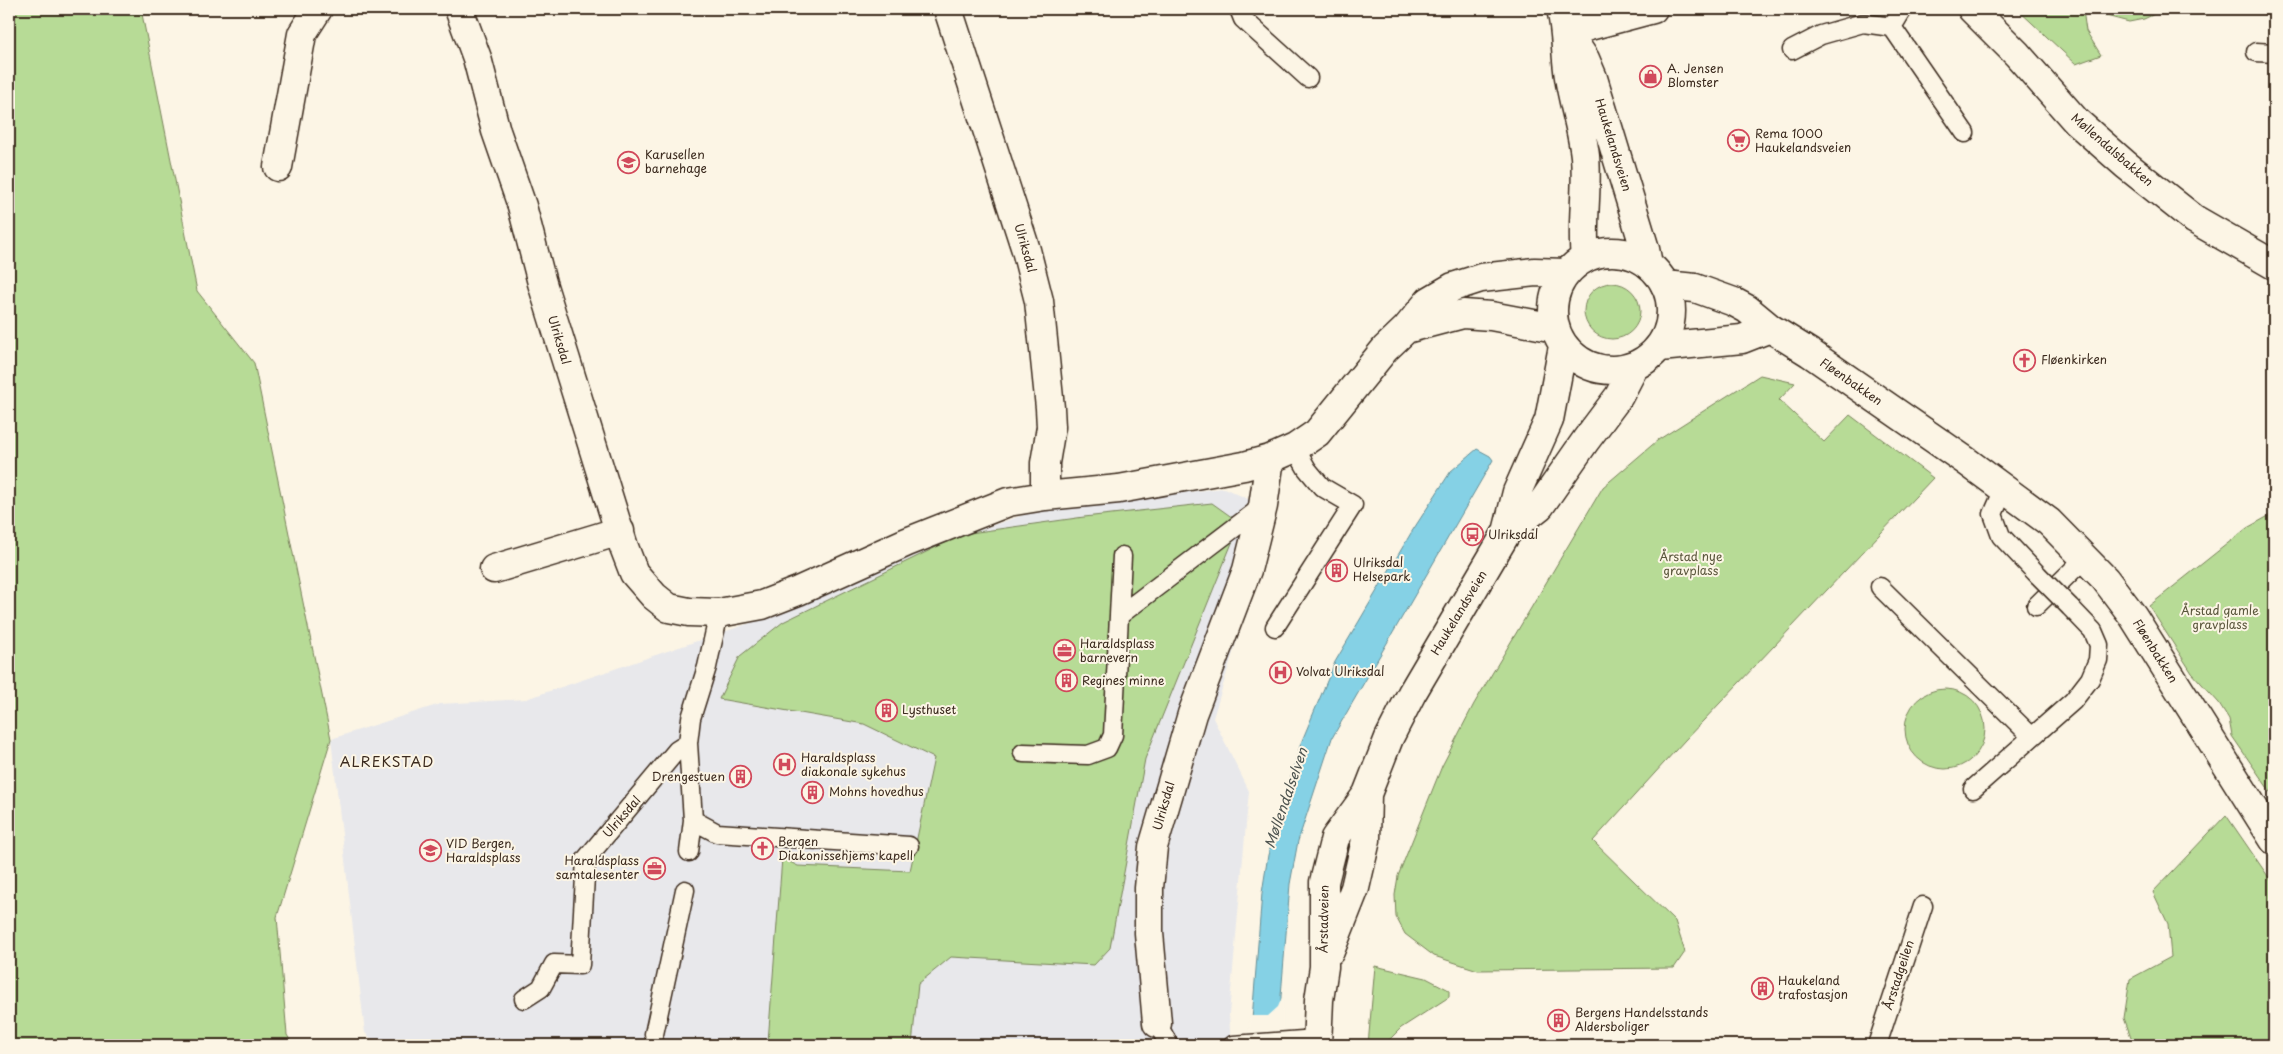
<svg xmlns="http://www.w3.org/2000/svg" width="2283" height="1054" font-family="'Playpen Sans',sans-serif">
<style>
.built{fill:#e8e8eb}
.green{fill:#b7db96;stroke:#79825a}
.water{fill:#85d1e5;stroke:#678e95}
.pier{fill:#fcf5e5}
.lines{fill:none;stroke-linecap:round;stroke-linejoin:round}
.lane-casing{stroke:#3b2a1e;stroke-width:21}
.street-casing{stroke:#3b2a1e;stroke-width:31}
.secondary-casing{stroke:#3b2a1e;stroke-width:31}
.primary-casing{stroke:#3b2a1e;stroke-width:31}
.lane{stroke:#fcf5e5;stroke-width:18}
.street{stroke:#fcf5e5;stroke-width:28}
.secondary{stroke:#fcf5e5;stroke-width:28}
.primary{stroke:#fcf5e5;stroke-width:28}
.lane-bridge-casing{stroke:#3b2a1e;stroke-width:21;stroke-linecap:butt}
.lane-bridge{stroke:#fcf5e5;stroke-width:18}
.labels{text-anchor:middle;stroke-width:4;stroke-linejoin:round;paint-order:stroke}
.poi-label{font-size:12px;fill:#3b2a1e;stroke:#fcf5e5;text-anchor:start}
.street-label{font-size:12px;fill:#3b2a1e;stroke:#fcf5e5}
.park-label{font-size:12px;fill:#5a563c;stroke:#fcf5e5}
.neighbourhood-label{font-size:14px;letter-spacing:1px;fill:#3b2a1e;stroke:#fcf5e5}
.water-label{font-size:14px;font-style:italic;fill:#4e5450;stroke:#fcf5e5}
</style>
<rect width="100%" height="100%" fill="#fcf5e5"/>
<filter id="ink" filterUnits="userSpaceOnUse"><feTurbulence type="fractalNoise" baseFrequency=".02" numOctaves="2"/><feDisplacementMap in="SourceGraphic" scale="10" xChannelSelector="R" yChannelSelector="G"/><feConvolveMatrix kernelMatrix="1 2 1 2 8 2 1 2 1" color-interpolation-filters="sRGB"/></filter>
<g filter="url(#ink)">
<!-- built -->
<path class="built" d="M 1224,488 L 1263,506 L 1275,516 L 1213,718 L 1249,791 L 1229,1014 L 1231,1045 L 379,1045 L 365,1033 L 331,739 L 440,704 L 526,699 L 762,619 L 967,534 L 1044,508 Z"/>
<!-- green -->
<path class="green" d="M 9,9 L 141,9 L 197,291 L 254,363 L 331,739 L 277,917 L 287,1035 L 293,1045 L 9,1045 Z
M 2017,9 L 2165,9 L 2144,19 L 2129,22 L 2083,10 L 2086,31 L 2101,55 L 2076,64 Z
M1584 311a28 28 0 1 1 56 0a28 28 0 1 1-56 0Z
M 1760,375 L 1795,383 L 1779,400 L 1824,442 L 1850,415 L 1933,478 L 1685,740 L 1593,841 L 1675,921 L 1685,952 L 1674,968 L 1478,970 L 1434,956 L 1405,934 L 1396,917 L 1395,895 L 1398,876 L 1442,766 L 1474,704 L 1603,487 L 1658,440 Z
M 1212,503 L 1240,523 L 1145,759 L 1110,948 L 1094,965 L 951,957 L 918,984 L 912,1045 L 777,1045 L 777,1043 L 768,1042 L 782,858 L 798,866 L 910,871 L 934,758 L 864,724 L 719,699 L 740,656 L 783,622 L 963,534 L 1084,517 Z
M 2274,513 L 2274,797 L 2232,736 L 2229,719 L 2219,703 L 2192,673 L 2149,606 L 2247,528 Z
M1905 729a40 40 0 1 1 80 0a40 40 0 1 1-80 0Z
M 2226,815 L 2274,885 L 2274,1045 L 2134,1045 L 2124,1018 L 2130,979 L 2171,957 L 2168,924 L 2153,892 Z
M 1375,966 L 1426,978 L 1449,990 L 1449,997 L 1401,1028 L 1384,1045 L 1368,1045 Z"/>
<!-- water -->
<path class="water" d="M 1477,449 L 1490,456 L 1493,460 L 1332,738 L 1298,841 L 1290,884 L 1281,996 L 1281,1045 L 1250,1045 L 1262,893 L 1268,855 L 1301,743 L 1335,662 L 1411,533 L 1451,471 Z"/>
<!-- pier -->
<path class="pier" d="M 1283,995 L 1283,1045 L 1248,1045 L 1250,1016 L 1268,1016 L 1278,1007 Z"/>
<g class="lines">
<defs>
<path id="lane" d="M 1239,9 L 1243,19 L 1308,78
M 1892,27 L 1903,9
M 1792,50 L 1821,35 L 1863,23 L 1892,27 L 1965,133
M 2256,52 L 2274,53
M 2004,489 L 1993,514 L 2001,536 L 2038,575
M 1880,587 L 2032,737
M 2036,606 L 2085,558
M 1120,615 L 1263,506
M 1275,627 L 1353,505 L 1322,487 L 1307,469 L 1295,448
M 688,743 L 693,820 L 717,833 L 909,846
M 1023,753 L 1088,755 L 1107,748 L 1113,735 L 1122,556
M 1973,789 L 2073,701 L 2090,679 L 2098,660 L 2099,645 L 2093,631 L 2070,607
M 689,852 L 693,820
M 524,999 L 541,988 L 554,964 L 580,965 L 586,859 L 677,750 L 688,743 L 691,718 L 707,667 L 719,613
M 1157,1023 L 1169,1045
M 654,1034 L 685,890
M 1233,1045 L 1317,1039
M 1877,1045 L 1923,906"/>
<path id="street" d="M 459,9 L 477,58 L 496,131 L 522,206 L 542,283 L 624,547 L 634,573 L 654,596 L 669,608 L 689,612 L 719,613 L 762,605 L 798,591 L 907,542 L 1008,502 L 1045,496 L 1119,489 L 1244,466 L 1270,459 L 1295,448 L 1317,433 L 1385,349 L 1406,329 L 1429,301 L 1453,287 L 1481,278 L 1535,272 L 1566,273
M 948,9 L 1026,250 L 1039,301 L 1050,408 L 1051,427 L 1045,463 L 1045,496
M 278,167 L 302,34 L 318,9
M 1665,285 L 1695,288 L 1734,302 L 1747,309 L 1770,328 L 1810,353 L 1966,461 L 2049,522 L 2105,579 L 2133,616 L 2274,840
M 1406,329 L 1463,314 L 1491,316 L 1555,328
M 1660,347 L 1742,339 L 1770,328
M 494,569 L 620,531
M 1157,1023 L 1149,933 L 1149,888 L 1153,847 L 1192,714 L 1247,570 L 1263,506 L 1270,459"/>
<path id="secondary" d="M 1972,9 L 2017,54 L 2076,121 L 2126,165 L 2194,219 L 2274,265
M 1567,32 L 1653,9"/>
<path id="primary" d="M 1561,9 C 1567,33 1565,53 1569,77 C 1573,103 1582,129 1585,156 C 1588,190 1581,224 1585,258
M 1567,32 L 1585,59 L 1593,78 L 1645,249 L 1648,264
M1553 311a59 59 0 1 1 118 0a59 59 0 1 1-118 0Z
M 1507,532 L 1540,506 L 1586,440 L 1619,396 L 1634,367
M 1330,951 L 1355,888 L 1366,840 L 1367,794
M 1317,1045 L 1319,1000 L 1324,967 L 1324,882 L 1335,838 L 1367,794 L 1389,738 L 1412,693 L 1507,532 L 1517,492 L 1549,420 L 1563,346"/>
</defs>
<!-- lane casing -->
<use href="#lane" class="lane-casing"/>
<!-- street casing -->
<use href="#street" class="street-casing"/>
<!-- secondary casing -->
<use href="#secondary" class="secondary-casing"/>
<!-- primary casing -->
<use href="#primary" class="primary-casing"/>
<!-- lane -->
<use href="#lane" class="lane"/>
<!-- street -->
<use href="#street" class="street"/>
<!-- secondary -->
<use href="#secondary" class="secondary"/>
<!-- primary -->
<use href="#primary" class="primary"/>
<defs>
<path id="lane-bridge" d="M 2038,575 L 2070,607"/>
</defs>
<!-- lane-bridge casing -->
<use href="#lane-bridge" class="lane-bridge-casing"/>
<!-- lane-bridge -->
<use href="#lane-bridge" class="lane-bridge"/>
</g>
</g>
<!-- icons -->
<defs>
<symbol id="shop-ring" viewBox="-11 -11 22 22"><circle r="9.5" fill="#fcf5e5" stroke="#d1495b" stroke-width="1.5"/><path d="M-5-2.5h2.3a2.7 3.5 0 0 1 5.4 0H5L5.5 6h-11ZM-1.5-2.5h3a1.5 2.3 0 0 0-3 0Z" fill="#d1495b"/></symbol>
<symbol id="supermarket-ring" viewBox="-11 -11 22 22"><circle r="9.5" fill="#fcf5e5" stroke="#d1495b" stroke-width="1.5"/><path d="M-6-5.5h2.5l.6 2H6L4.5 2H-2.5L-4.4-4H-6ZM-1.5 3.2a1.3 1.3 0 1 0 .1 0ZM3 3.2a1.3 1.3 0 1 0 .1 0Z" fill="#d1495b"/></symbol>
<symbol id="school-ring" viewBox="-11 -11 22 22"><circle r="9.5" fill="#fcf5e5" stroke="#d1495b" stroke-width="1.5"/><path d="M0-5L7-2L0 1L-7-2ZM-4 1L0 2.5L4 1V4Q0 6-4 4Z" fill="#d1495b"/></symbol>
<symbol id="church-ring" viewBox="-11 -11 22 22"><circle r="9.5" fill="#fcf5e5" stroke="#d1495b" stroke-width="1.5"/><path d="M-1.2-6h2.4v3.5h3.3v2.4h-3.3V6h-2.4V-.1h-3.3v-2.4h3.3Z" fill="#d1495b"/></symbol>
<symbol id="bus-ring" viewBox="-11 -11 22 22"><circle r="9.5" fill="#fcf5e5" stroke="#d1495b" stroke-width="1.5"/><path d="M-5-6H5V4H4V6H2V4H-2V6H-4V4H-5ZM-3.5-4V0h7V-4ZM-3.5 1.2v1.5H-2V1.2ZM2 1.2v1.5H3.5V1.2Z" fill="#d1495b"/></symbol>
<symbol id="building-ring" viewBox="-11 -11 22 22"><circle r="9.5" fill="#fcf5e5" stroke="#d1495b" stroke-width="1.5"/><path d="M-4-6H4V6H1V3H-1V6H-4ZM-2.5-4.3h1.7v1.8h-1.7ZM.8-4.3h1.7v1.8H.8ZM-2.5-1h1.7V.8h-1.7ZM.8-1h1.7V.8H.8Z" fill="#d1495b"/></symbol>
<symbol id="office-ring" viewBox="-11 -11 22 22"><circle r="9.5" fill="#fcf5e5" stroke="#d1495b" stroke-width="1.5"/><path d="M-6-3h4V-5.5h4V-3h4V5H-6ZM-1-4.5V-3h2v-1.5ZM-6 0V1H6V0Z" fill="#d1495b"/></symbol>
<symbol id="hospital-ring" viewBox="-11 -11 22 22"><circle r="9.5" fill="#fcf5e5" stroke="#d1495b" stroke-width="1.5"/><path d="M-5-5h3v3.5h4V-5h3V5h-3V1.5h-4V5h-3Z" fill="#d1495b"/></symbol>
<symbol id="university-ring" viewBox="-11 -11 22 22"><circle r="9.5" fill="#fcf5e5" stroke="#d1495b" stroke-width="1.5"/><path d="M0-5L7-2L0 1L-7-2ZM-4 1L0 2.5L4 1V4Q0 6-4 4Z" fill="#d1495b"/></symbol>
</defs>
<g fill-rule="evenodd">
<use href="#shop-ring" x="1638" y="64" width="25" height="25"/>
<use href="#supermarket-ring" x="1726" y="128" width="25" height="25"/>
<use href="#school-ring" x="616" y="150" width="25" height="25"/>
<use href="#church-ring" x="2012" y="348" width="25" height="25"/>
<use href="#bus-ring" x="1460" y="522" width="25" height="25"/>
<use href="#building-ring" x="1324" y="558" width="25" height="25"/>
<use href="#office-ring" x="1052" y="638" width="25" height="25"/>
<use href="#hospital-ring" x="1268" y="660" width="25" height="25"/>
<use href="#building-ring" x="1054" y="668" width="25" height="25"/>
<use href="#building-ring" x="874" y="698" width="25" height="25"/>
<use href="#hospital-ring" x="772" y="752" width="25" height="25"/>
<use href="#building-ring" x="728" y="764" width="25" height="25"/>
<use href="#building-ring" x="800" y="780" width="25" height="25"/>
<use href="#church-ring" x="750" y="836" width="25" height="25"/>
<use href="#university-ring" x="418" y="838" width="25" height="25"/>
<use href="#office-ring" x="642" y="856" width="25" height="25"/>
<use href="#building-ring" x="1750" y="976" width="25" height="25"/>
<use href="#building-ring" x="1546" y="1008" width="25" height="25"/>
</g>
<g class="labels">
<!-- poi labels -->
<g class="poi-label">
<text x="1667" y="73">A. Jensen<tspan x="1667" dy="14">Blomster</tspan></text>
<text x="1755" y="138">Rema 1000<tspan x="1755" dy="14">Haukelandsveien</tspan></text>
<text x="645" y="159">Karusellen<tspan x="645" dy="14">barnehage</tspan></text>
<text x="2041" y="364">Fløenkirken</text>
<text x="1488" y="539">Ulriksdal</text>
<text x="1353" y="567">Ulriksdal<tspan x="1353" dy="14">Helsepark</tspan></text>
<text x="1080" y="648">Haraldsplass<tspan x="1080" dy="14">barnevern</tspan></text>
<text x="1296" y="676">Volvat Ulriksdal</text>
<text x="1082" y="685">Regines minne</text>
<text x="902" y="714">Lysthuset</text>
<text x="801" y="762">Haraldsplass<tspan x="801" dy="14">diakonale sykehus</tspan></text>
<text x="725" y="781" text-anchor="end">Drengestuen</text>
<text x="829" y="796">Mohns hovedhus</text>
<text x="778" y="846">Bergen<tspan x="778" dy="14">Diakonissehjems kapell</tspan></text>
<text x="446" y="848">VID Bergen,<tspan x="446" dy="14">Haraldsplass</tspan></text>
<text x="639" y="865" text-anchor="end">Haraldsplass<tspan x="639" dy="14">samtalesenter</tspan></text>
<text x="1778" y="985">Haukeland<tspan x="1778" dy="14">trafostasjon</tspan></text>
<text x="1575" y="1017">Bergens Handelsstands<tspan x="1575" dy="14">Aldersboliger</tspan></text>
</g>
<!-- street labels -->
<g class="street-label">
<text transform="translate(1613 145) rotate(73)" y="4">Haukelandsveien</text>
<text transform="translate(2112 150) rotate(41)" y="4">Møllendalsbakken</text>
<text transform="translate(1025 248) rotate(74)" y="4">Ulriksdal</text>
<text transform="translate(559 340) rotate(73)" y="4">Ulriksdal</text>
<text transform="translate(1851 382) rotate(35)" y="4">Fløenbakken</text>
<text transform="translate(1459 613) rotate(-59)" y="4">Haukelandsveien</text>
<text transform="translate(2155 651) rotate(58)" y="4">Fløenbakken</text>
<text transform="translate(1164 806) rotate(-74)" y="4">Ulriksdal</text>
<text transform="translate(622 817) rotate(-49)" y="4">Ulriksdal</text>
<text transform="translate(1324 919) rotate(-89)" y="4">Årstadveien</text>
<text transform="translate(1899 975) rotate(-72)" y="4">Årstadgeilen</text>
</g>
<!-- park labels -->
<g class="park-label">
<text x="1691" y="561">Årstad nye<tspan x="1691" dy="14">gravplass</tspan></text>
<text x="2220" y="615">Årstad gamle<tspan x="2220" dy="14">gravplass</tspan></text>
</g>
<!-- neighbourhood labels -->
<g class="neighbourhood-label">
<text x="387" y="767">ALREKSTAD</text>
</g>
<!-- water labels -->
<g class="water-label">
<text transform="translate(1286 798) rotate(-71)" y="5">Møllendalselven</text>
</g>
</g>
<!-- margin -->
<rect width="2283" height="1054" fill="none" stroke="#fcf5e5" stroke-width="30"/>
<rect x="15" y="15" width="2253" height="1024" fill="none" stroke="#3b2a1e" stroke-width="2" filter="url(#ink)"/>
</svg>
